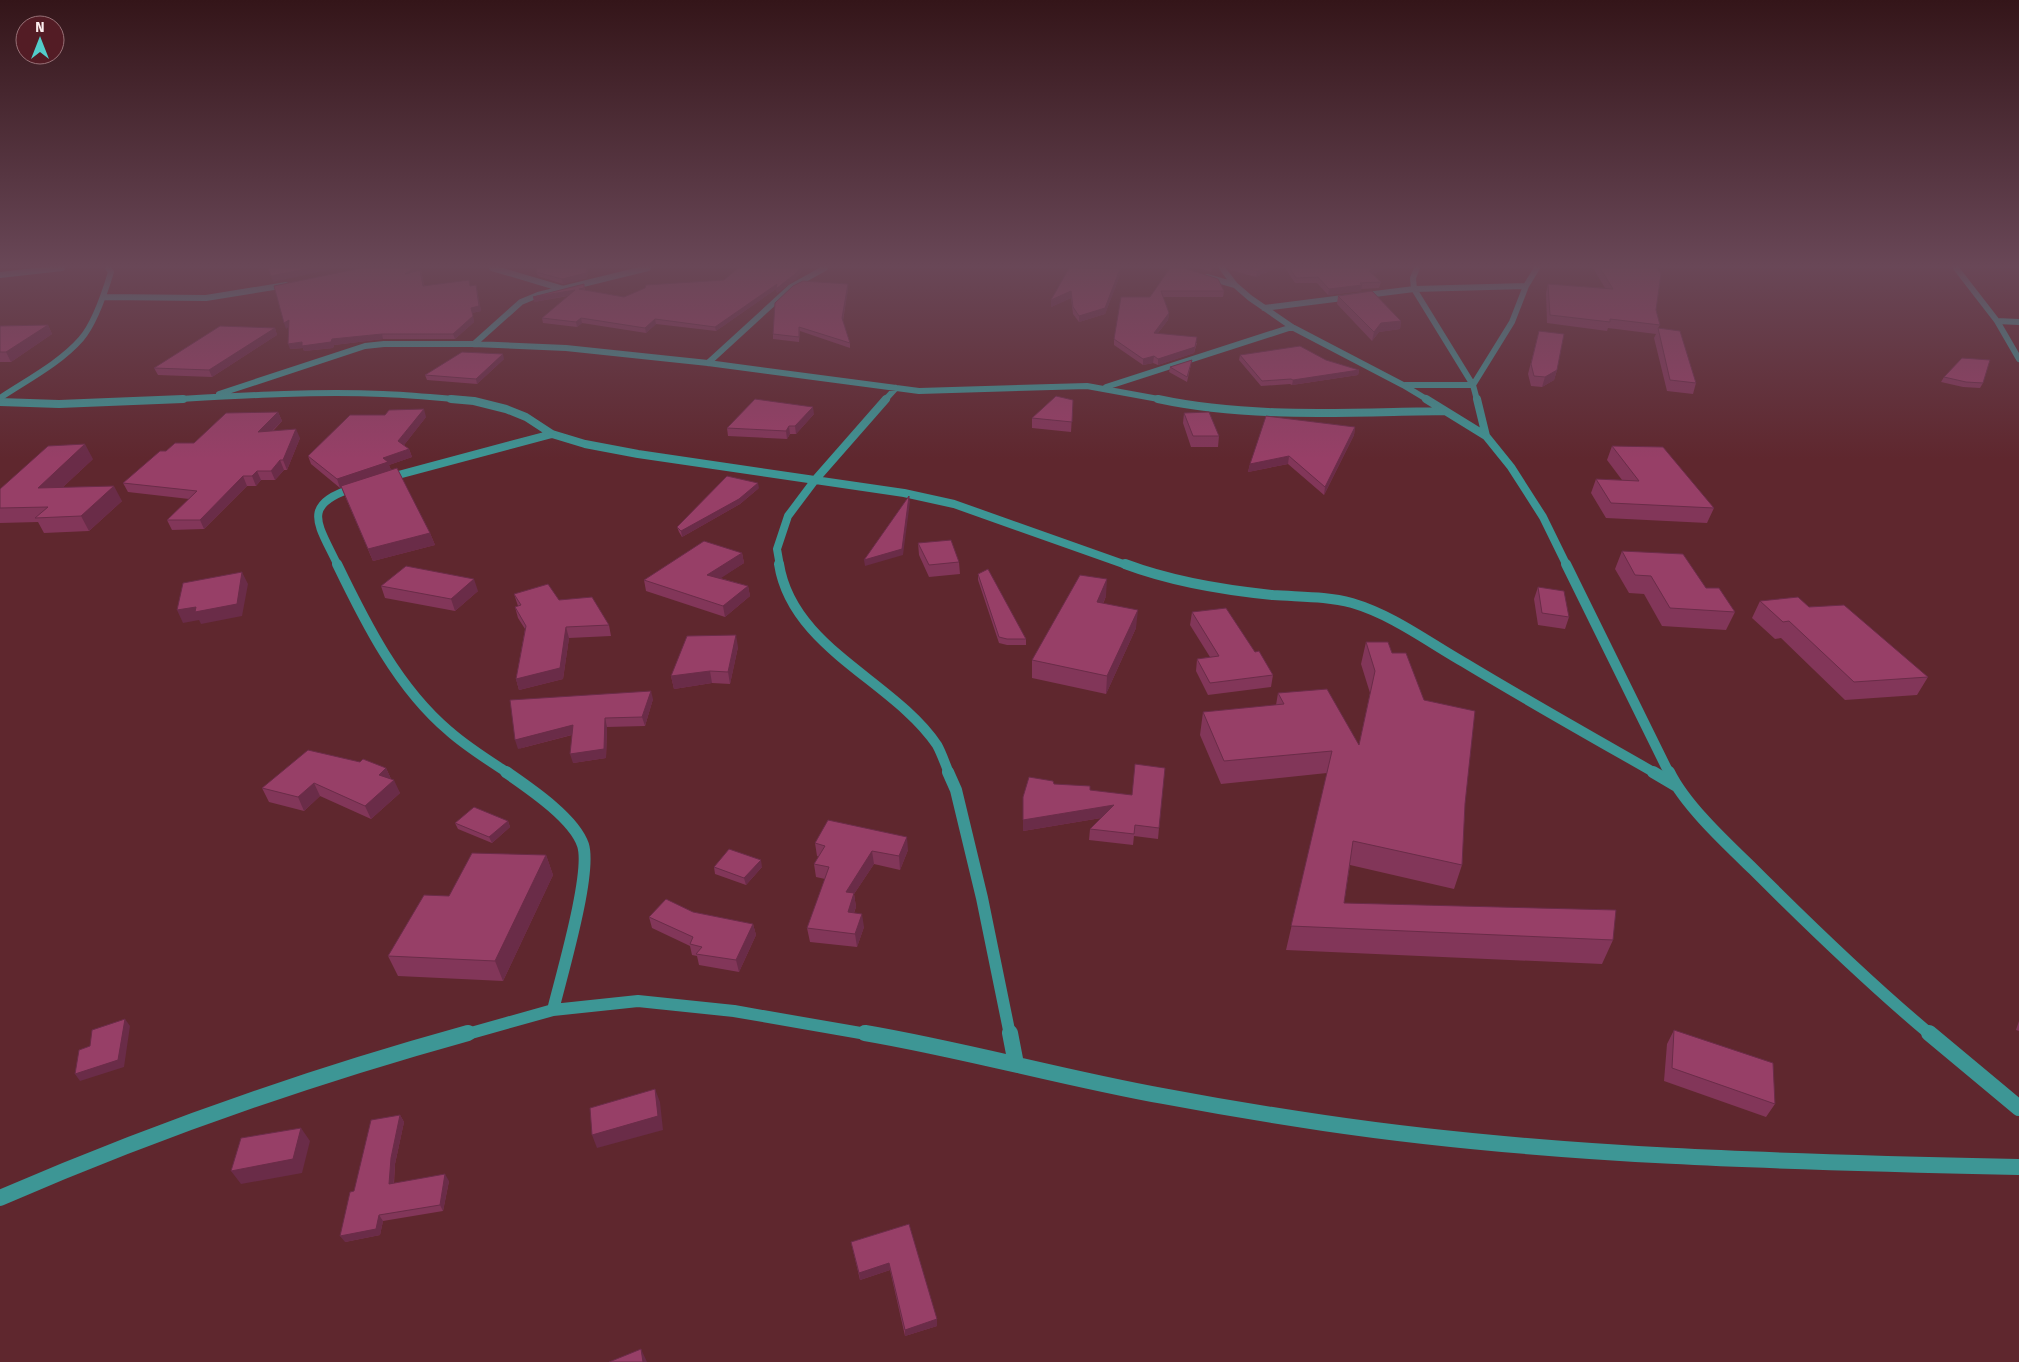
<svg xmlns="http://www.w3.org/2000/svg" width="2019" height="1362" font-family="'Fira Sans',sans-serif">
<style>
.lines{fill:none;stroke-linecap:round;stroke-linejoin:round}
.minor-far4{stroke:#3d9695;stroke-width:6}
.minor-far3{stroke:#3d9695;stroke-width:8}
.minor-far2{stroke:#3d9695;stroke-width:10}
.minor-far1{stroke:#3d9695;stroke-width:12}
.minor{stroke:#3d9695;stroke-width:16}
.tertiary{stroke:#3d9695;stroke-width:6}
.wall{fill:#823659}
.shaded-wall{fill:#6a2c48}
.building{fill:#973f67;stroke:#6a2c48}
</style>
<rect width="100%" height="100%" fill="#5f272e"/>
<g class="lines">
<!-- minor-far4 -->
<path class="minor-far4" d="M 492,268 L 563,289
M 1222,268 L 1235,285
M 1417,268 L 1413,278 L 1414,289 L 1473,385 L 1477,400
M 0,275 L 62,268
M 1207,277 L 1235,285 L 1250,298 L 1292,327 L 1403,385 L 1428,400
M 104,297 L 206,298 L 286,285
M 1264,308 L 1414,289 L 1526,286
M 474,344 L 521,302 L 538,295 L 648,268
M 708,363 L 791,287 L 825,268
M 1405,385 L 1473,385 L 1512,322 L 1526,286 L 1537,268
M 1106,387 L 1292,327
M 219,394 L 365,346 L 384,344 L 474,344 L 566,348 L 708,363 L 919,391 L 1087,386 L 1164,400
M 0,398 C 27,380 60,363 81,339 C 95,323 105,292 111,272 L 108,268
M 162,400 C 235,396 310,391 383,394 C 411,395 439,398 467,400
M 885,400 L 896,388"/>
<!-- minor-far3 -->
<path class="minor-far3" d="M 451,399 L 474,401 L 506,409 L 526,417 L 552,434 L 585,444 L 638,454 L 904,493 L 954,504 L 1129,566
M 1158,399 C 1251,419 1350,412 1445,411
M 1426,399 L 1486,436 L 1511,467 L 1543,517 L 1567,566
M 1477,399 L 1486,436
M 0,402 L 59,404 L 183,399
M 387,478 L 552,434
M 338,566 C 318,523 299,505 356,487
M 780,566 L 777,549 L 788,516 L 815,480 L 886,399"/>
<!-- minor-far2 -->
<path class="minor-far2" d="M 337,564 C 366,624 398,688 449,731 C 467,747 488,760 508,773
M 779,564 C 792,648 894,681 937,745 C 942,754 945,764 949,773
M 1125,564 C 1173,582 1222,590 1273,595 C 1300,597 1326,596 1352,603 C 1393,615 1428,642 1465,663 C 1528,701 1592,737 1655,773
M 1566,564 L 1669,773"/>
<!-- minor-far1 -->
<path class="minor-far1" d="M 506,772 C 529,788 574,818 583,845 C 592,873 561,977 553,1010
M 948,772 L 956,790 L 982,898 L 1010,1035
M 1653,772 L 1675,785
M 1669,772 C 1685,805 1726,843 1753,869 C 1810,926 1869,983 1931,1035
M 464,1035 L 553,1010 L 638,1001 L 734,1011 L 872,1035"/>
<!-- minor -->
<path class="minor" d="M 865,1033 C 965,1050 1063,1078 1163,1096 C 1216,1106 1270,1115 1324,1123 C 1554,1157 1787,1162 2019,1167
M 1010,1033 L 1016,1064
M 1929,1033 L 2019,1108
M 0,1198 C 152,1132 309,1077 468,1033"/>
<!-- tertiary -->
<path class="tertiary" d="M 1956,268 L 1997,321 L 2019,359
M 1997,321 L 2019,322"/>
</g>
<!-- wall -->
<path class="wall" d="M 361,268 L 421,270 L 424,285 L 471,286 L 477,290 L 481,311 L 472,313 L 474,322 L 455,339 L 383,339 L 334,345 L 333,348 L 304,351 L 303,348 L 290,349 L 289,327 L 286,329 Z
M 537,268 L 588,268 L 587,278 L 563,284 L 538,276 L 536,272 Z
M 1170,268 L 1224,291 L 1223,297 L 1163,297 L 1169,313 L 1168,320 L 1158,333 L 1197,343 L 1194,353 L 1158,365 L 1153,363 L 1143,365 L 1114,345 L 1114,339 L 1150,297 Z
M 1198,268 L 1212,268 L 1211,272 Z
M 1228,268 L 1276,268 L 1256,277 L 1230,270 Z
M 1285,268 L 1386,268 L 1373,274 L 1381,282 L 1379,288 L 1361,289 L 1361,291 L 1328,295 L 1317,283 L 1295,283 Z
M 1593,268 L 1657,268 L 1656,310 L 1660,325 L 1658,328 L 1696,383 L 1693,394 L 1667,391 L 1654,338 L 1656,334 L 1608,328 L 1607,331 L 1547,323 L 1546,293 L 1548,284 L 1605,288 Z
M 1120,275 L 1105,314 L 1079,322 L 1073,314 L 1071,298 L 1051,307 L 1051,300 Z
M 796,279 L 777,293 L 776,289 L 716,331 L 656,324 L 646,333 L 582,323 L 577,327 L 543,323 L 542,318 L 568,296 L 534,302 L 584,284 L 585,290 L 624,297 Z
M 848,284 L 848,289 L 843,321 L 850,343 L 850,348 L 800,331 L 799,342 L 773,339 L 773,334 Z
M 1338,296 L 1401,321 L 1400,329 L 1379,332 L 1372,341 L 1337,304 Z
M 48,325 L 52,334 L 11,362 L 0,362 L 0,326 Z
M 275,328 L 277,335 L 212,377 L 158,375 L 154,368 Z
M 1539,331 L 1557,370 L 1554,380 L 1542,387 L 1531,386 L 1528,374 Z
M 1240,355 L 1326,360 L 1359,370 L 1358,375 L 1292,385 L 1290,384 L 1261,386 L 1239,360 Z
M 504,359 L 477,384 L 427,380 L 425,375 Z
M 1192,360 L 1187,382 L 1169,372 L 1170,367 Z
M 1944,377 L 1983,383 L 1980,388 L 1963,387 L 1941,382 Z
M 1073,400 L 1071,432 L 1032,428 L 1032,418 Z
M 278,412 L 282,421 L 273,431 L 300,438 L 287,470 L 284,470 L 275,480 L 261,480 L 256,486 L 247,486 L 204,529 L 172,530 L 167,520 L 189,499 L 128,492 L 123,483 L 166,451 L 194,443 Z
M 1184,413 L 1219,436 L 1218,447 L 1191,447 L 1183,423 Z
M 814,414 L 796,434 L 790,434 L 787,439 L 728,436 L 727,428 Z
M 426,417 L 404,445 L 409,449 L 412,457 L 389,465 L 391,470 L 430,533 L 435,545 L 373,561 L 341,487 L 340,488 L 311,464 L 308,456 Z
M 1355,427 L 1354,435 L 1324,495 L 1288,464 L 1248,472 L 1250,464 Z
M 1612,446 L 1714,508 L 1707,523 L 1606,518 L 1591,493 L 1596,479 L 1622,480 L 1607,460 Z
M 93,459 L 63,487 L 122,501 L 89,531 L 44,533 L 38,522 L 0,523 L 0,489 Z
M 759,488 L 740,504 L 682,537 L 679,532 L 677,527 Z
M 918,543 L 959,562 L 960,574 L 929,577 L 919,555 Z
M 1622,551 L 1706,588 L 1735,612 L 1726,630 L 1662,626 L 1644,594 L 1629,593 L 1615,569 Z
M 742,553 L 744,563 L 720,578 L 748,586 L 750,596 L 725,617 L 646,591 L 644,580 Z
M 978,574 L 1026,639 L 1026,645 L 1007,645 L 999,643 L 978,580 Z
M 381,586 L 478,591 L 455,611 L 385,598 Z
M 1538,587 L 1569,617 L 1565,629 L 1538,625 L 1534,599 Z
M 514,594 L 559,600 L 609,625 L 611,636 L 569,638 L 563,679 L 519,690 L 516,679 L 525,629 L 518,618 L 515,607 L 518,606 Z
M 1106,596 L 1103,604 L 1136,628 L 1106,694 L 1032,678 L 1032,660 Z
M 1760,601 L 1809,607 L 1928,677 L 1917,695 L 1845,700 L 1781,638 L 1775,639 L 1752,618 Z
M 1192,612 L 1255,652 L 1273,675 L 1271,687 L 1208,695 L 1196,671 L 1197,659 L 1210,657 L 1190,625 Z
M 1366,642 L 1392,653 L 1424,700 L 1465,804 L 1462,865 L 1454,889 L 1350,865 L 1344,903 L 1613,940 L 1602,964 L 1286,950 L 1327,773 L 1221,784 L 1200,735 L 1203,712 L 1276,705 L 1278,693 L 1359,745 L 1370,693 L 1361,664 Z
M 738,647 L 730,684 L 712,683 L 674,689 L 671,676 Z
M 653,699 L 645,726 L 607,727 L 606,758 L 573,763 L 572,735 L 518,749 Z
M 386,768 L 391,779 L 400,793 L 371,819 L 320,796 L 304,811 L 269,802 L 262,788 Z
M 1054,784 L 1090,790 L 1159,828 L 1158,839 L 1134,836 L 1133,845 L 1089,840 L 1090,829 L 1101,818 L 1023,831 L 1023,797 Z
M 508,821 L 510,827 L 492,843 L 458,829 L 455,823 Z
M 815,843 L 908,850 L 900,870 L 874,864 L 854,894 L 856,907 L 854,913 L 864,927 L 857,947 L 810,942 L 807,928 L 825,879 L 816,877 L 814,864 L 819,857 L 817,856 Z
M 546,855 L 553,875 L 503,981 L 398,976 L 388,956 L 449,896 Z
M 714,867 L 762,867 L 746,885 L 715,874 Z
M 693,912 L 753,924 L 756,935 L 739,972 L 699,965 L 697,956 L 692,955 L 690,946 L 652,928 L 649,917 Z
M 2019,1021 L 2019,1031 L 2016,1030 Z
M 1674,1030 L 1775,1104 L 1766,1117 L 1664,1081 L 1667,1044 Z
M 400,1115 L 404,1122 L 395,1164 L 394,1184 L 449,1181 L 443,1211 L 383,1221 L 380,1235 L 345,1242 L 354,1191 Z
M 909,1224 L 937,1326 L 905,1336 L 890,1270 L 860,1280 L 851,1242 Z"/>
<!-- shaded-wall -->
<path class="shaded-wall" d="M 311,268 L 337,268 L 273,282 L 271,276 Z
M 414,268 L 420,268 L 425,291 L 405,274 Z
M 587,268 L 588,268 L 587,278 L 563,284 L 562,279 Z
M 800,268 L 804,268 L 796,279 L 777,293 L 776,289 L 716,331 L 715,327 Z
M 1264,268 L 1276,268 L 1256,277 L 1257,271 Z
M 1375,268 L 1386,268 L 1368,277 L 1369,271 Z
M 1120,269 L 1120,275 L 1105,314 L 1079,322 L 1079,316 Z
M 848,284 L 848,289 L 842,323 L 842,318 Z
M 476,285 L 481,311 L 472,313 L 471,308 Z
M 1362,285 L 1361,291 L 1328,295 L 1329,289 Z
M 575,290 L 576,294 L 534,302 L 533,297 Z
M 1071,291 L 1071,298 L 1051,307 L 1051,300 Z
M 1169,313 L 1168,320 L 1153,339 L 1154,333 Z
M 473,316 L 474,322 L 455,339 L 453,334 Z
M 581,318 L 582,323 L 577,327 L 576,322 Z
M 655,319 L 656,324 L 646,333 L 645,328 Z
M 289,320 L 291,325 L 286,329 L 284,323 Z
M 1401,321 L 1400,329 L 1379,332 L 1372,341 L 1374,332 L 1381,323 Z
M 48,325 L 52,334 L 11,362 L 6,352 Z
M 275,328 L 277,335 L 212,377 L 209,370 Z
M 382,334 L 383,339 L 334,345 L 333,348 L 304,351 L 303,348 L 290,349 L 288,344 Z
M 1197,337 L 1194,353 L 1158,365 L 1158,359 Z
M 503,354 L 504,359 L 477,384 L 476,379 Z
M 1154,356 L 1153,363 L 1143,365 L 1143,359 Z
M 1359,370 L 1358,375 L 1292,385 L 1293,380 Z
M 1557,370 L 1554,380 L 1542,387 L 1545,377 Z
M 813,407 L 814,414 L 796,434 L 795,426 Z
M 424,409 L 426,417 L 401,449 L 398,441 Z
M 278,412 L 282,421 L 262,441 L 258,432 Z
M 789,426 L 790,434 L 787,439 L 786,431 Z
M 1355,427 L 1354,435 L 1324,495 L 1325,487 Z
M 296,429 L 300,438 L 287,470 L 283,460 Z
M 85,444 L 93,459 L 47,502 L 38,488 Z
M 409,449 L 412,457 L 389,465 L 391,470 L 340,488 L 337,479 L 383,458 Z
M 1289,456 L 1288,464 L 1248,472 L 1250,464 Z
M 280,460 L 284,470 L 275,480 L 271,471 Z
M 257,471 L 261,480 L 256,486 L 252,476 Z
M 243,476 L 247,486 L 204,529 L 200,520 Z
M 758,483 L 759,488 L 740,504 L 682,537 L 681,531 Z
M 114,486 L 122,501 L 89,531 L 81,516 Z
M 909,496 L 910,502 L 903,555 L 865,566 L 864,560 Z
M 430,533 L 435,545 L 373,561 L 368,549 Z
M 742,553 L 744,563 L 709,586 L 707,575 Z
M 242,572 L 248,584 L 242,616 L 201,624 L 199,620 L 183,623 L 177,610 Z
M 474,579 L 478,591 L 455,611 L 451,599 Z
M 1107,579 L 1106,596 L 1096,620 L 1097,602 Z
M 748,586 L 750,596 L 725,617 L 723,606 Z
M 1138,610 L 1136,628 L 1106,694 L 1107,676 Z
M 566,627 L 569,638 L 563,679 L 519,690 L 516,679 Z
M 736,635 L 738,647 L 730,684 L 728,672 Z
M 710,671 L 712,683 L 674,689 L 671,676 Z
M 651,691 L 653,699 L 645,726 L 642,717 Z
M 605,718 L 607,727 L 606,758 L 573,763 L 570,754 Z
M 573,725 L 575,734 L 518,749 L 515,740 Z
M 386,768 L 392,781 L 379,775 Z
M 394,780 L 400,793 L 371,819 L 365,806 Z
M 314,783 L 320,796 L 304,811 L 298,797 Z
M 1114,805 L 1113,816 L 1023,831 L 1023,820 Z
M 508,821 L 510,827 L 492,843 L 489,837 Z
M 907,837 L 908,850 L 900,870 L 899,856 Z
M 872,851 L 874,864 L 854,894 L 856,907 L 849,926 L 846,892 Z
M 546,855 L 553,875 L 503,981 L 495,961 Z
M 761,860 L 762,867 L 746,885 L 744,878 Z
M 862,914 L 864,927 L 857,947 L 855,934 Z
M 753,924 L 756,935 L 739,972 L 736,960 Z
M 125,1019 L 130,1026 L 124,1067 L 80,1081 L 75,1074 Z
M 655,1089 L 660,1102 L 663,1130 L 597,1148 L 592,1135 Z
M 400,1115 L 404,1122 L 395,1164 L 393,1191 L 389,1184 L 391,1158 Z
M 301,1128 L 310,1141 L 302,1173 L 241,1184 L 231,1171 Z
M 445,1174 L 449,1181 L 443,1211 L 440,1205 Z
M 379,1215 L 383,1221 L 380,1235 L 345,1242 L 340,1236 Z
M 889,1263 L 890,1270 L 860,1280 L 859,1273 Z
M 937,1319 L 937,1326 L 905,1336 L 905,1330 Z
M 641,1349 L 647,1362 L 643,1362 Z"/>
<!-- building -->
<path class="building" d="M 268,268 L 311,268 L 271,276 Z
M 361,268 L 414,268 L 405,274 L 420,270 L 423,286 L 469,280 L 470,286 L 476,285 L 479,306 L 471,308 L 473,316 L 453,334 L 382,334 L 332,339 L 331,342 L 302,346 L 302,342 L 288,344 L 289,320 L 284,323 L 274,286 Z
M 537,268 L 587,268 L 586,273 L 562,279 L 536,272 Z
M 738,268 L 800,268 L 795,274 L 776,289 L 777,284 L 715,327 L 655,319 L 645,328 L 581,318 L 576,322 L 542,318 L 575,290 L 533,297 L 584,284 L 584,288 L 579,289 L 624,297 L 645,288 L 646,285 L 724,280 Z
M 1069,268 L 1120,269 L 1105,308 L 1079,316 L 1073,307 L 1071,291 L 1051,300 Z
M 1170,268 L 1184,268 L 1218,279 L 1224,291 L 1161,291 L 1169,313 L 1154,333 L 1197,337 L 1195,347 L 1158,359 L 1154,356 L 1143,359 L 1114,339 L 1121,297 L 1150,297 Z
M 1245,268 L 1264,268 L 1257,271 Z
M 1290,268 L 1375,268 L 1369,271 L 1381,282 L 1360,283 L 1362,285 L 1329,289 L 1318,277 L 1296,278 Z
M 1600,268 L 1657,268 L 1661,274 L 1656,310 L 1660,325 L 1610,319 L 1610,322 L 1550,315 L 1548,284 L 1613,289 Z
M 803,281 L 848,284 L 842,318 L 850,343 L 799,327 L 799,337 L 773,334 L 775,303 L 793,286 Z
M 1372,291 L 1401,321 L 1381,323 L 1374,332 L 1338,296 Z
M 48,325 L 6,352 L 0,352 L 0,326 Z
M 220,326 L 275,328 L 209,370 L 154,368 Z
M 1658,328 L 1680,331 L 1696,383 L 1670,380 Z
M 1539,331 L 1564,334 L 1557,370 L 1545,377 L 1534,376 L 1531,364 Z
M 1300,346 L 1326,360 L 1359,370 L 1293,380 L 1291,379 L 1262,381 L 1240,355 Z
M 462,352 L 503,354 L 476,379 L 425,375 Z
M 1962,358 L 1990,360 L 1983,383 L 1966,382 L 1944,377 Z
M 1192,360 L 1187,377 L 1170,367 Z
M 1056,396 L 1073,400 L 1072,422 L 1032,418 Z
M 755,399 L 813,407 L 795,426 L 789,426 L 786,431 L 727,428 Z
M 424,409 L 398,441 L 409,449 L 383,458 L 388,462 L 337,479 L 308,456 L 350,415 L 385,415 L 389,410 Z
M 278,412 L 258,432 L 296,429 L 283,460 L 280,460 L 271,471 L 257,471 L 252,476 L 243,476 L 200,520 L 167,520 L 197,491 L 123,483 L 160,451 L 166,451 L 175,443 L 194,443 L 226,413 Z
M 1209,412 L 1219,436 L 1193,436 L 1184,413 Z
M 1266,416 L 1355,427 L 1325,487 L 1289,456 L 1250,464 Z
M 85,444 L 38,488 L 114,486 L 81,516 L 35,518 L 48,507 L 0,508 L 0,489 L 48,446 Z
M 1612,446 L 1663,447 L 1714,508 L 1611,503 L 1596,479 L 1639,481 Z
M 397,468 L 430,533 L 368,549 L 341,486 Z
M 727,476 L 758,483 L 739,499 L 681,531 L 677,527 Z
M 909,496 L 902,549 L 864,560 Z
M 951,540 L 959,562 L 929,565 L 918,543 Z
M 704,541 L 742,553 L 707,575 L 748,586 L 723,606 L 644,580 Z
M 1622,551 L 1683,554 L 1706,588 L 1719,588 L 1735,612 L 1670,608 L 1651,576 L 1635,575 Z
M 406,566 L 474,579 L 451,599 L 381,586 Z
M 988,569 L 1026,639 L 1007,639 L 999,637 L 978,574 Z
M 242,572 L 237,604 L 195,612 L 196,607 L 177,610 L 183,583 Z
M 1080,575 L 1107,579 L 1097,602 L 1138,610 L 1107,676 L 1032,660 Z
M 548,584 L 559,600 L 592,597 L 609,625 L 566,627 L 560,668 L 516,679 L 526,626 L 515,607 L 521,605 L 514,594 Z
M 1538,587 L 1564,591 L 1569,617 L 1542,613 Z
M 1798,597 L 1809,607 L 1844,605 L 1928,677 L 1854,682 L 1789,621 L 1783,622 L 1760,601 Z
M 1226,608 L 1255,652 L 1259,651 L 1273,675 L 1210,683 L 1197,659 L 1219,656 L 1192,612 Z
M 736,635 L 728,672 L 710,671 L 671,676 L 687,636 Z
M 1366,642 L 1388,642 L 1392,653 L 1406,653 L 1424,700 L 1475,711 L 1465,804 L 1462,865 L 1353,841 L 1344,903 L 1616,910 L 1613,940 L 1291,926 L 1332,751 L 1224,761 L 1203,712 L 1284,704 L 1278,693 L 1327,689 L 1359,745 L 1375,671 Z
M 651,691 L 642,717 L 605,718 L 604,749 L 570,754 L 573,725 L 515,740 L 510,700 Z
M 308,750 L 360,762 L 363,759 L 386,768 L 379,775 L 394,780 L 365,806 L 314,783 L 298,797 L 262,788 Z
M 1135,764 L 1165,768 L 1159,828 L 1135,825 L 1134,834 L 1090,829 L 1114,805 L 1023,820 L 1023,797 L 1029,777 L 1053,781 L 1054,784 L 1090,786 L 1090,790 L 1132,795 Z
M 474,807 L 508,821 L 489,837 L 455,823 Z
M 828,820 L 907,837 L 899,856 L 872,851 L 846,892 L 854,893 L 848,912 L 862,914 L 855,934 L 807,928 L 829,867 L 814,864 L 825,846 L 815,843 Z
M 729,849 L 761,860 L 744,878 L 714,867 Z
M 472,853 L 546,855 L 495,961 L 388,956 L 424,895 L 449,896 Z
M 666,899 L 693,912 L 753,924 L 736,960 L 696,954 L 702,947 L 690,944 L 693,937 L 649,917 Z
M 125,1019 L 118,1060 L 75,1074 L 79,1050 L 90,1046 L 92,1030 Z
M 1674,1030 L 1773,1063 L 1775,1104 L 1672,1068 Z
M 655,1089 L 658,1116 L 592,1135 L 590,1108 Z
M 400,1115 L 391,1158 L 389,1184 L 445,1174 L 440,1205 L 379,1215 L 376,1229 L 340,1236 L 350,1192 L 354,1191 L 371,1120 Z
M 301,1128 L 293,1159 L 231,1171 L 241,1138 Z
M 909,1224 L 937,1319 L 905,1330 L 889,1263 L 859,1273 L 851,1242 Z
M 641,1349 L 643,1362 L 609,1362 Z"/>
<!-- sky -->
<linearGradient id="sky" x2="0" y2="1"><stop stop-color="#341519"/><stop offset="0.58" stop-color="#694757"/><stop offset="1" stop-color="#694757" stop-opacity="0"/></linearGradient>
<rect width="2019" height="459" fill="url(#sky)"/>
<!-- north arrow -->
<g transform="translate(40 40)"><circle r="24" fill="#531c25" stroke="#977076"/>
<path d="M0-4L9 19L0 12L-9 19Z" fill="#53cdcb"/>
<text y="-8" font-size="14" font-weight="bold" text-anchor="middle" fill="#fdeeef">N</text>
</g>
</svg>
